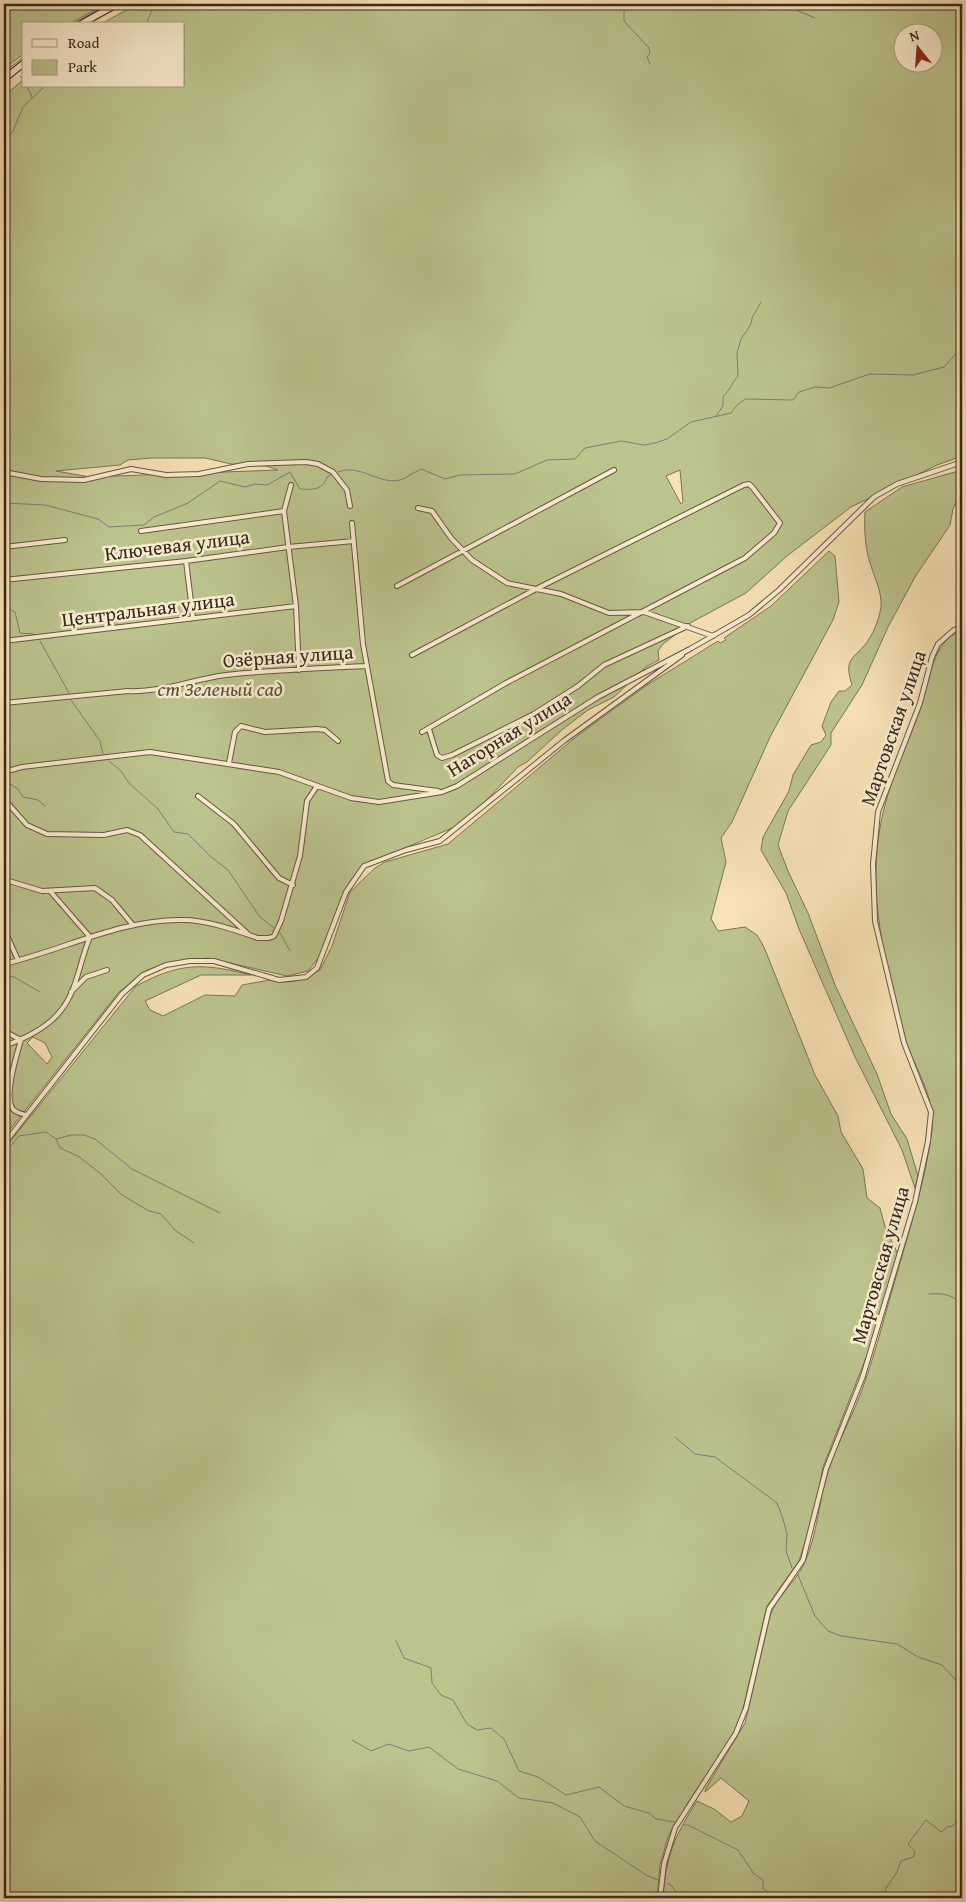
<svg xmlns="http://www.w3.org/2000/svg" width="966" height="1902" font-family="'Gentium Book Plus',serif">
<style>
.green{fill:#bcc48e;stroke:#797654;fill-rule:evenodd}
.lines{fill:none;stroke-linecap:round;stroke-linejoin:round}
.stream{stroke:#78807a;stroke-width:1}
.street-casing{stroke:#665742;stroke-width:6}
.secondary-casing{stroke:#36281b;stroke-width:8}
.street{stroke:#faedd0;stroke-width:4}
.secondary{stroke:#faedd0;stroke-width:5.5}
.labels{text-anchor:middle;stroke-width:5;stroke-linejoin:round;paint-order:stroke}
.street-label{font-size:20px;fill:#36281b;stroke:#faedd0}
.park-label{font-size:20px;font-style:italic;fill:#584f38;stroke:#faedd0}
</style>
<rect width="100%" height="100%" fill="#f8e3b6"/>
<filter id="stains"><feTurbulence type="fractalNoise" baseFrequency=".004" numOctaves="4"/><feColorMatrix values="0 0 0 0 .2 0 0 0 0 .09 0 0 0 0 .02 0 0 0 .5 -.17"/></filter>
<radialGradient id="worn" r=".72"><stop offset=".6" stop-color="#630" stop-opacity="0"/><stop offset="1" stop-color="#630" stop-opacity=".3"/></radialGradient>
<!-- green -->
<path class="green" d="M 4,4 L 106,4 L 69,24 L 24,24 L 24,54 L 4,68 Z
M 137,4 L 962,4 L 962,456 L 937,465 L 851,507 L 787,556 L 746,593 L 692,622 L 663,644 L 658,651 L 659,660 L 646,667 L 614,697 L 588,710 L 563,729 L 527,762 L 518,767 L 483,804 L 457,826 L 362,866 L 345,890 L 327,941 L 320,956 L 308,971 L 287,976 L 208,958 L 171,962 L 145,971 L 119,992 L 4,1137 L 4,96 L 24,79 L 24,86 L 184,86 L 184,24 L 101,24 ZM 904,32 L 934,32 L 934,62 L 904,62 ZM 151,458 L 205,458 L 231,464 L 266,466 L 278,470 L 90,477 L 56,471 L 120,465 L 128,460 ZM 680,470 L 683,502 L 681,504 L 666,476 ZM 33,1037 L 45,1043 L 52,1057 L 47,1064 L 27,1043 Z
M 962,470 L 962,490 L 953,509 L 950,525 L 915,577 L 888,627 L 862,685 L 831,733 L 831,745 L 788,811 L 778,845 L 788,871 L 808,913 L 835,985 L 877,1074 L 891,1114 L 907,1139 L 918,1176 L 915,1188 L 902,1150 L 855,1057 L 799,929 L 786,893 L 761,850 L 763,837 L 789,791 L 793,775 L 811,745 L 821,742 L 826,735 L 822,726 L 831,702 L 839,691 L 845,691 L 852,685 C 842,655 857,659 869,639 C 874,632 880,616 881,607 C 882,592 875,579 871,566 C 865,549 864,530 865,512 L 902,487 Z
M 829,551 L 835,556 L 839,602 L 833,620 L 770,737 L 732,822 L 721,838 L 726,862 L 711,919 L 718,931 L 745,927 L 757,935 L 764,947 L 815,1075 L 838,1116 L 841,1132 L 863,1169 L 867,1198 L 880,1208 L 886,1230 L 898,1254 L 869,1350 L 823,1467 L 814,1514 L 799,1561 L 767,1606 L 743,1709 L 733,1735 L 689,1801 L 668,1837 L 660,1865 L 657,1898 L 4,1898 L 4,1149 L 136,986 C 181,962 203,963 251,975 L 201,975 L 145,1001 L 150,1010 L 163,1016 L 205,995 L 235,996 L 242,985 L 270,980 L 288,982 L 306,979 L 320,970 L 332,946 L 350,892 L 375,868 L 385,862 L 448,844 L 577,736 L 647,685 L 718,641 L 720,643 L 726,640 L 724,638 L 771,606 Z
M 962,630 L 962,1898 L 663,1898 C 666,1856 674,1837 697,1801 L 714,1809 L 731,1822 L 742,1816 L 749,1801 L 721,1778 L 705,1792 L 706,1788 L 745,1723 L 770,1616 C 777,1596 795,1583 804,1564 C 818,1534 818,1503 828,1472 C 836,1446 850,1421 860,1395 C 874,1359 883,1321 894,1284 C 908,1234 925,1183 932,1131 C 937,1096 911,1064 903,1031 C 881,948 862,873 890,788 C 898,762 911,736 920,710 C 930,682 931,641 962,630 Z"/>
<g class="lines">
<!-- stream -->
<path class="stream" d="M 624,4 L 624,21 L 649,48 L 650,53 L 647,57 L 650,64
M 782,4 L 815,18
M 72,24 L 108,4
M 128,24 L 135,24
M 146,24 L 152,10 L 165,4
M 4,51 L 9,56 L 10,68
M 4,72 L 24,57
M 20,76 L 24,81
M 27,86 L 32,97
M 4,142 L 13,131 L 23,107 L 45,86
M 716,416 L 723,406 L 723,397 C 730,390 732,383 738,376 L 737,353 L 741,339 L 751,324 L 752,318 L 761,302
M 338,472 C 360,463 378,485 400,480 C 407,478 414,472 421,469 L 445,479 L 460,475 L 515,474 L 547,460 L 575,459 L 585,448 L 621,441 L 644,445 L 655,443 L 667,439 L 691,422 L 731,413 L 736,406 L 745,399 L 793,400 L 799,392 L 815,387 L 829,388 L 870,374 L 913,375 L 944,367 L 962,347
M 4,503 L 45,505 L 98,519 L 109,527 L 144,525 L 154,517 L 188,503 L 220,481 L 245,487 L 255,484 L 267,485 L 290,472 L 300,489 C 312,490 323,490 327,477 L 331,475
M 4,603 L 4,606 L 15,612 L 20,633 L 34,634
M 40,641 L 69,693
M 71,700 L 100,741 L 103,754
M 109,761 L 121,771 L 129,783 L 158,809 L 174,832 L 188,834 L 210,856 L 228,870 L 260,917 L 274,928
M 4,780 L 18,789 L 23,797 L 38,800 L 45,806
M 280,933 L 290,951
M 4,975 L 14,977 L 40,992
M 56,1139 L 71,1135 L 84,1135 L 95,1139 L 132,1169 L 220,1213
M 4,1154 L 19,1136 L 46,1132 L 56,1139 L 60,1148 L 78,1156 L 101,1174 L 122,1195 L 149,1211 L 161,1214 L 176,1231 L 194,1243
M 929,1294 C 941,1293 955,1294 962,1306
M 675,1437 L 695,1454 L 715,1457 L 777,1503 L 783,1519 L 787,1534 L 786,1551 L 792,1568
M 798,1575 L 815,1616 L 828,1631 L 841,1636 L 897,1644 L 918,1657 L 942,1665 L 962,1687
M 396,1641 L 404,1658 L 431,1668 L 432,1683 L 441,1695 L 453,1700 L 467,1724 L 477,1730 L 491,1728 L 504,1739 L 519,1771 L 538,1777 L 566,1795 L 599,1787 L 624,1806 L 649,1813 L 656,1819 L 675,1822
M 352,1740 L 371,1751 L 389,1744 L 409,1751 L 429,1747 L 458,1769 L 497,1781 L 519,1798 L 553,1803 L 580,1817 L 595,1841 L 646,1875 L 658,1880
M 684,1825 L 688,1825 L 738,1850 L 754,1874 L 763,1880 L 763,1889 L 773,1894 L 775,1898
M 667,1883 L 672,1886 L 680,1898
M 894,1898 L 894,1895 L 887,1894 L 885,1890 L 897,1872 L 901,1861 L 913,1857 L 915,1852 L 908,1844 L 926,1820 L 941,1832 L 947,1827 L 953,1826 L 961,1816 L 962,1809"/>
<defs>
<path id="street" d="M 4,472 L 41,479 L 84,480 L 131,469 L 166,475 L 199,474 L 248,464 L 306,462 L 318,464 L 333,472 L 347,490 L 350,506
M 291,485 L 284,511 L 296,606 L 299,670
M 418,508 L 432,511 L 451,538 L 472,560 L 507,583 L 561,594 L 609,613 L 644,612 L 713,636
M 352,523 L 363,644 L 388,781 L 393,785 L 438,791
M 141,531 L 284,511
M 4,547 L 65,540
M 186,561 L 193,618
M 4,580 L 186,561 L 288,547 L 354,541
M 397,586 L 614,470
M 4,641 L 296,606
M 412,655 L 536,589 L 744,485 L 749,484 L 753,488 L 780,523 L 774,533 L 745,558 L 506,683 L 422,732
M 4,703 L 128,691 C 161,693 193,679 226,675 C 273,670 320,668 367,666
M 429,729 L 437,755 L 442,758 L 452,755 L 534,714 L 578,686 L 604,665 L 688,626
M 229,763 L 235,732 L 241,726 L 265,732 L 317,729 L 325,730 L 338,741
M 4,772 L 22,767 L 150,752 L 279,772 L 351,798 L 379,802 L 442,792 L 457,786 L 598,697 L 690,649 L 749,615 L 779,590 L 874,497 L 897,484 L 962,462
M 198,796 L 234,824 L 279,878 L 293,885
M 4,799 L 27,825 L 47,834 L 104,835 L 127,830 L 140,835 L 248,934
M 9,881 L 42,891 L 95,888 L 112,900 L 132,924
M 4,929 L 18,960
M 4,964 C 64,950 120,919 183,920 C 207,920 235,930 258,938 L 269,938 L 274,936 L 281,921 L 300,856 L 307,801 L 317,786
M 71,992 L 86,977 L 107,970
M 4,1031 L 21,1040 C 17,1054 3,1097 13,1109 C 15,1112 22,1114 26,1115
M 4,1046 C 24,1039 49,1027 62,1009 C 77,990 80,960 90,937 L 50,891
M 4,1144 L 122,994 L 143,975 L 166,965 L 190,961 L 214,961 L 279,980 L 306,977 L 317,968 L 346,892 L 364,866 L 406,850 L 440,841 L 565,740 L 682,655
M 660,1898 L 664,1864 L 675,1828 L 736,1733 L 746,1708 L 769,1609 L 803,1560 L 826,1469 L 863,1376 L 915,1202 L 928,1141 L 931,1112 L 904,1043 L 898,1018 L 875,921 L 873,864 L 878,812 L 920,703 L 932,657 L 938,644 L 954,630 L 962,627"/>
<path id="secondary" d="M 81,24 L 117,4
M 4,79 L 24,63"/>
</defs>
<!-- street casing -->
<use href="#street" class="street-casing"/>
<!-- secondary casing -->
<use href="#secondary" class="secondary-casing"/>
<!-- street -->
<use href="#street" class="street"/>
<!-- secondary -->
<use href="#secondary" class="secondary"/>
</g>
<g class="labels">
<!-- street labels -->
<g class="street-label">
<text transform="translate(177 545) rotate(-7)" y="7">Ключевая улица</text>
<text transform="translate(148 609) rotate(-7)" y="7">Центральная улица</text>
<text transform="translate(288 656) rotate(-4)" y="7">Озёрная улица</text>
<text transform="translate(893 728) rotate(-71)" y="7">Мартовская улица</text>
<text transform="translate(509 734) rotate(-32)" y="7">Нагорная улица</text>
<text transform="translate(880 1265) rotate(-74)" y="7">Мартовская улица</text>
</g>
<!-- park labels -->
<g class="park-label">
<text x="220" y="696">ст Зеленый сад</text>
</g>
</g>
<!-- margin -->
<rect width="966" height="1902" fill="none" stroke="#f8e3b6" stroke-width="20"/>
<rect x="5" y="5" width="956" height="1892" fill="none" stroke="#36281b" stroke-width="2.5"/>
<rect x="10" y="10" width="946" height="1882" fill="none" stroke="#36281b"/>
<!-- legend -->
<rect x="22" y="22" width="162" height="65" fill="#faedd0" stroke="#ac9e88"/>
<rect x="32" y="39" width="25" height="8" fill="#faedd0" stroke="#ac9e88"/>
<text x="68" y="48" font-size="15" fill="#36281b">Road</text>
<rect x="32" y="60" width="25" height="15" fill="#bcc48e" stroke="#ac9e88"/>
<text x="68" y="72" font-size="15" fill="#36281b">Park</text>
<!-- north arrow -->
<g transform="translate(918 48) rotate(343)"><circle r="24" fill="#faedd0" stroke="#ac9e88"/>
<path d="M0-4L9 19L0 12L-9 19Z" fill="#8f2418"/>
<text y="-8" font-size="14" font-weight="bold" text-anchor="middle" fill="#36281b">N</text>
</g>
<rect width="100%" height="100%" filter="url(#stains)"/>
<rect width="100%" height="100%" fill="url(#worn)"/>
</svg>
